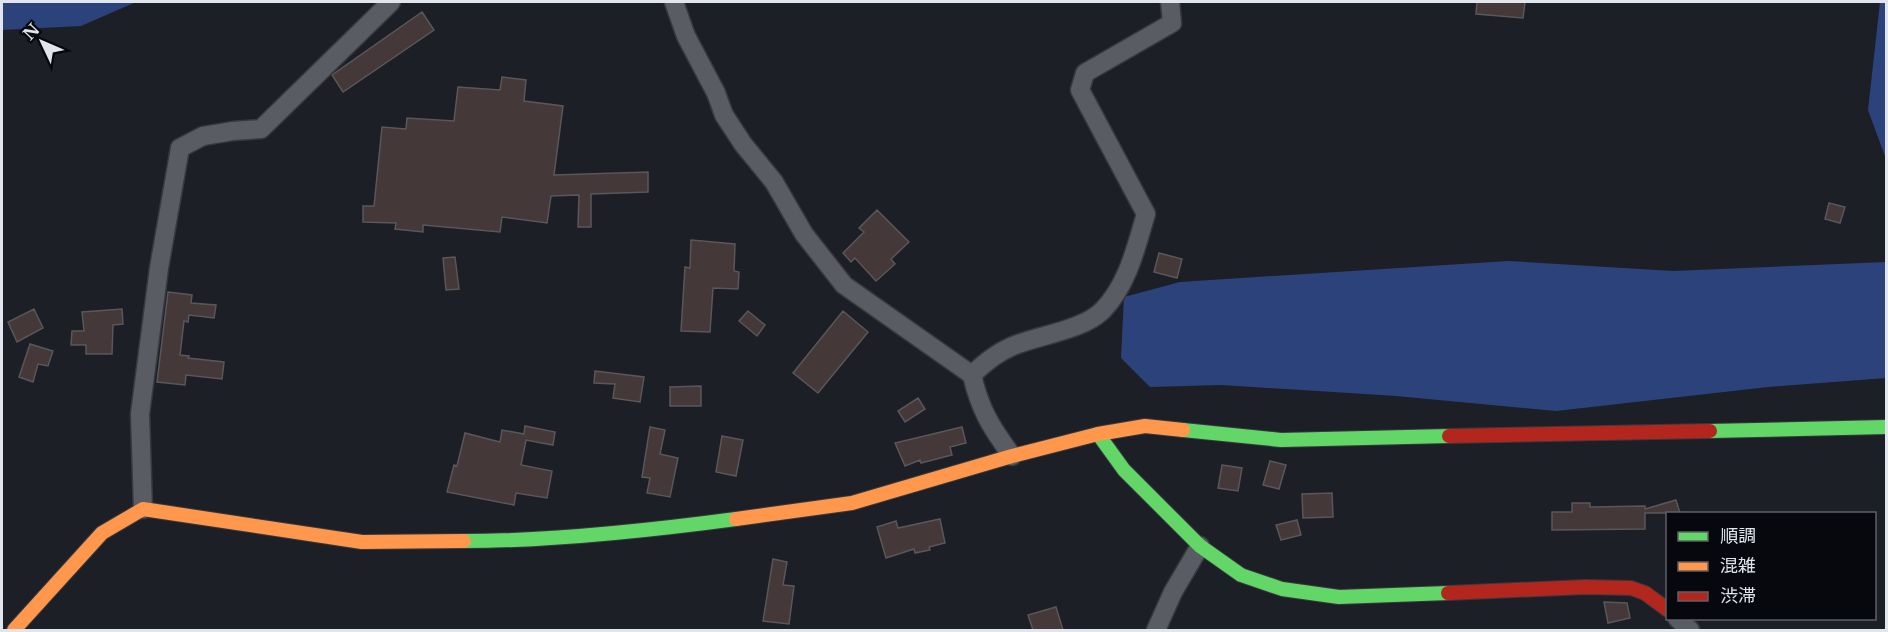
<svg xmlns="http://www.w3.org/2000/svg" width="1888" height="632" font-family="'Libre Baskerville','Noto Sans JP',serif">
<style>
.forest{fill:#2c427b}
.building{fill:#443838;stroke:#595759;stroke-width:1.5}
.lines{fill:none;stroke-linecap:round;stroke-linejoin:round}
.street-casing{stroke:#37393e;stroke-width:21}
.fast-casing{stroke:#37393e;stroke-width:16}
.slow-casing{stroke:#37393e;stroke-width:16}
.jam-casing{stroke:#37393e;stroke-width:16}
.street{stroke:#595c62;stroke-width:18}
.fast{stroke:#63d668;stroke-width:14}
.slow{stroke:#ff974d;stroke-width:14}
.jam{stroke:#b3261e;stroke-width:14}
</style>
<rect width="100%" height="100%" fill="#1c1f26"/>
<!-- forest -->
<path class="forest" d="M 2,2 L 136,2 L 81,26 L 2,30 Z
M 1880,2 L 1886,2 L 1886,159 L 1868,110 Z
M 1508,261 L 1673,271 L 1886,262 L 1886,378 L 1768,387 L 1556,411 L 1396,396 L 1221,385 L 1150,387 L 1121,358 L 1124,297 L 1180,282 Z"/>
<!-- building -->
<path class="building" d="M 1477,2 L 1525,2 L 1523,18 L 1476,14 Z
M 422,12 L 434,30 L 343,92 L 332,75 Z
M 502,77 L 526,80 L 524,101 L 563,106 L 554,175 L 648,172 L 648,192 L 591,194 L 591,227 L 578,227 L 579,195 L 551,196 L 547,223 L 502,217 L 500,232 L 423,225 L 423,232 L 395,229 L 396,223 L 363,222 L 363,206 L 374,206 L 382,127 L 406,129 L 407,118 L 454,121 L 458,87 L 500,90 Z
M 1829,203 L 1845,207 L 1840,223 L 1825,219 Z
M 877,210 L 909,242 L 891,259 L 895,264 L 876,281 L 855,258 L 851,262 L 843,253 L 864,232 L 859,228 Z
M 691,240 L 735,244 L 734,271 L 739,272 L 738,289 L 713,288 L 710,332 L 681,331 L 685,267 L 690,268 Z
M 1159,253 L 1182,259 L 1177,278 L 1154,272 Z
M 455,257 L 459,289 L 446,290 L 443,258 Z
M 168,292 L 192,295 L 191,303 L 216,305 L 214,318 L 189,315 L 188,322 L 184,321 L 180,355 L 189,356 L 188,358 L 224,362 L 222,379 L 186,375 L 185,385 L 157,382 Z
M 34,309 L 43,328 L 17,342 L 8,322 Z
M 122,309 L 123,324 L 113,325 L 112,354 L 86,354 L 86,345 L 71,345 L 72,331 L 84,331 L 82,312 Z
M 748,311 L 765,325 L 757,336 L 739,321 Z
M 843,311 L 868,332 L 818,393 L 793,373 Z
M 30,344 L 53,351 L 48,366 L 38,364 L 33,382 L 19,377 Z
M 595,371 L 644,377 L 640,402 L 613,398 L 615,384 L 594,383 Z
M 701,386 L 701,406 L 670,406 L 670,387 Z
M 918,398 L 925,409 L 905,422 L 898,411 Z
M 525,426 L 555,432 L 553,445 L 526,440 L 521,465 L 552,471 L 547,498 L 516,493 L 514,505 L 447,492 L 454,465 L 457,466 L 465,433 L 500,442 L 502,430 L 524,434 Z
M 650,427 L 665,430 L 660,454 L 678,458 L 670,497 L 647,493 L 650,478 L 642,477 Z
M 962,427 L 966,443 L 950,447 L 952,455 L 921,463 L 920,460 L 905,466 L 895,443 Z
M 722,436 L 743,440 L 736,476 L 716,472 Z
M 1270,461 L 1286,465 L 1279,489 L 1263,485 Z
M 1222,465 L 1242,468 L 1238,491 L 1218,488 Z
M 1332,493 L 1333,517 L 1303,518 L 1302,494 Z
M 1676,500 L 1680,513 L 1645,513 L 1645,529 L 1552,530 L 1552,512 L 1572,512 L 1572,503 L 1590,503 L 1590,507 L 1645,506 L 1645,509 Z
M 940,519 L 945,543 L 929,547 L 930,550 L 915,553 L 914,549 L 886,558 L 877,527 L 896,521 L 898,528 Z
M 1297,520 L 1301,535 L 1281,540 L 1276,525 Z
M 773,559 L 787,562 L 783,585 L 794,586 L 789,624 L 763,621 Z
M 1604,602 L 1627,603 L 1630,618 L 1608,623 Z
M 1056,607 L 1063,630 L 1033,630 L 1028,615 Z"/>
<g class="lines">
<defs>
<path id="street" d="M 674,2 L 686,36 L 716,93 L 724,115 L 743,144 L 774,182 L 804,234 L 844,285 L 972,375 C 980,410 991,427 1012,456
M 972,375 C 985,362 1001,350 1018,344 C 1042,335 1085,329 1103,310 C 1128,284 1136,247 1146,214 L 1080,90 L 1085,73 L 1172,23 L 1170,2
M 143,509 L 140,414 L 159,268 L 180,148 L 203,136 L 233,131 L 261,129 L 391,2
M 1677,618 L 1690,630
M 1156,630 L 1173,592 L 1200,546"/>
<path id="fast" d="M 1183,430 L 1281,440 L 1449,436
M 1710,431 L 1886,427
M 1098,434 L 1124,470 L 1200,546 L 1241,575 L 1282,589 L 1339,597 L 1448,593
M 464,541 C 554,541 646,531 736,519"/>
<path id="slow" d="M 736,519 L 852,503 L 1012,456 L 1098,434 L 1145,426 L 1183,430
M 14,630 L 102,533 L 143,509 L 362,542 L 464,541"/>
<path id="jam" d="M 1449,436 L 1710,431
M 1448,593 L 1585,587 L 1631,588 L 1645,593 L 1668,610"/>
</defs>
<!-- street casing -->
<use href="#street" class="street-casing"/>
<!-- fast casing -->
<use href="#fast" class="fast-casing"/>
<!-- slow casing -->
<use href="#slow" class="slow-casing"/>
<!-- jam casing -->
<use href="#jam" class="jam-casing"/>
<!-- street -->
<use href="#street" class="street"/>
<!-- fast -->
<use href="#fast" class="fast"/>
<!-- slow -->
<use href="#slow" class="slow"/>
<!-- jam -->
<use href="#jam" class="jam"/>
</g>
<!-- border -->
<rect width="1888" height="632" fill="none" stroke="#e1e5ed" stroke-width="6"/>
<!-- legend -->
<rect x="1666" y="512" width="210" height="108" fill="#06080d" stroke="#5e6067" stroke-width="1.5"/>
<rect x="1678" y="532" width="30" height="9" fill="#63d668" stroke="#5e6067" stroke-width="1.5"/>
<text x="1720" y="542" font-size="18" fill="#e1e5ed">順調</text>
<rect x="1678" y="562" width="30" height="9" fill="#ff974d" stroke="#5e6067" stroke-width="1.5"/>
<text x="1720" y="572" font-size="18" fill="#e1e5ed">混雑</text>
<rect x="1678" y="592" width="30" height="9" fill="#b3261e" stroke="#5e6067" stroke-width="1.5"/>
<text x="1720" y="602" font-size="18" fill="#e1e5ed">渋滞</text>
<!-- north arrow -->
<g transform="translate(42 42) rotate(314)" stroke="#06080d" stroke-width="4.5" paint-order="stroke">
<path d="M0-4.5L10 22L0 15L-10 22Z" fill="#e1e5ed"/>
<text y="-9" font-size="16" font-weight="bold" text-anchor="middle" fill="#e1e5ed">N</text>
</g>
</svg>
